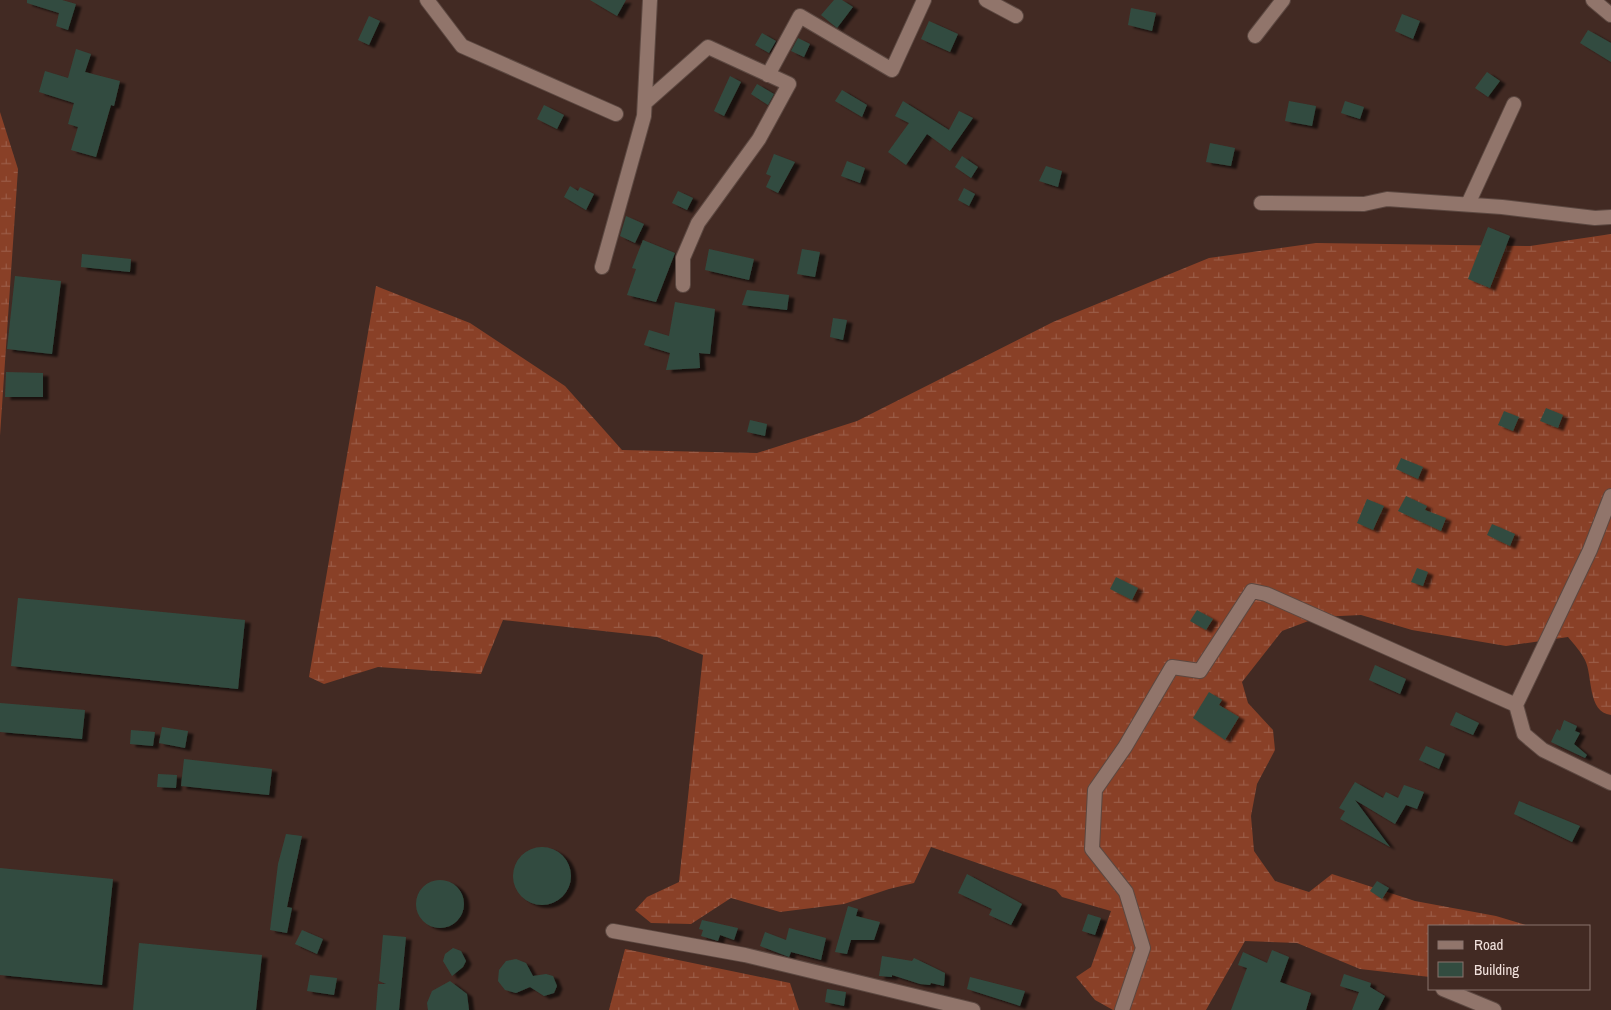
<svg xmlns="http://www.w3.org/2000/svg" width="1611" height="1010" font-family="'Archivo Narrow',sans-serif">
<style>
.wetland{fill:url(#wetland-marsh)}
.building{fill:#324c40;filter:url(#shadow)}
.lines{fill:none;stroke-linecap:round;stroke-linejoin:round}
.minor-casing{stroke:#5c4841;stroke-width:16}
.minor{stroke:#91756b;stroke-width:14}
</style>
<defs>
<pattern id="wetland-marsh" width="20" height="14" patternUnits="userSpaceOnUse" patternTransform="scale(1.25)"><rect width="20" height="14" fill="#894027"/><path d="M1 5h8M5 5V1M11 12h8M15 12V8" fill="none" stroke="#9a5b46"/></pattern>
<filter id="shadow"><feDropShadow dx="5.5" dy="3" stdDeviation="1" flood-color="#0009"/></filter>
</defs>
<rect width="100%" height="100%" fill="#422a23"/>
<!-- wetland -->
<path class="wetland" d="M 0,112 L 18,169 L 0,436 Z
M 1611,234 L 1611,715 C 1587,712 1593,676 1585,660 C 1581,652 1574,644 1568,637 L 1506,646 L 1412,630 L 1361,615 L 1319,617 L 1282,631 L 1242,682 L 1248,703 L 1273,730 L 1275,750 L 1257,784 L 1251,816 L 1254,851 L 1275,881 L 1309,892 L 1332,874 L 1415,901 L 1496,916 L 1529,926 L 1430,926 L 1430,977 L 1360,969 L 1297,943 L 1245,941 L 1206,1010 L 1113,1010 L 1095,1000 L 1076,977 L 1091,967 L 1111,911 L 1062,897 L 1056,890 L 931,847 L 914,883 L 889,889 L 844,904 L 780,912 L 731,898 L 691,924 L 651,923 L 635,910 L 647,897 L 679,882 L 703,655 L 657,637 L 503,620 L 481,674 L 378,667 L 324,684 L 309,677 L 376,286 L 470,323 L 565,386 L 622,450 L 757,453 L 857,421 L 1053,322 L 1209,258 L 1316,243 L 1530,246 Z
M 625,949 L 790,983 L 799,1010 L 609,1010 Z"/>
<!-- building -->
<path class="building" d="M 27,0 L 62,0 L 76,4 L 68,30 L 56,26 L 59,13 L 27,3 Z
M 590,0 L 626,0 L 617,16 Z
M 834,0 L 842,0 L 853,7 L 837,28 L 821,15 Z
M 1131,8 L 1156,13 L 1152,31 L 1128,25 Z
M 1402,14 L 1420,21 L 1413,39 L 1395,31 Z
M 369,16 L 380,21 L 369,45 L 358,40 Z
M 929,21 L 958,34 L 950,52 L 921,39 Z
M 1588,30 L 1611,43 L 1611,62 L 1580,43 Z
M 762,33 L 776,41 L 769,53 L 755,45 Z
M 798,38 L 810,44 L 804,57 L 791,51 Z
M 76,49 L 91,54 L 85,72 L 120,81 L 114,106 L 111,105 L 96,157 L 71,150 L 78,127 L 68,124 L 74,103 L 39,92 L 45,71 L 68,78 Z
M 1487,72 L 1500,81 L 1488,97 L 1475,88 Z
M 730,76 L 741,82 L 724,116 L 714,111 Z
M 757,84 L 774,94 L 768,105 L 751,94 Z
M 842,90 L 867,105 L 862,117 L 835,101 Z
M 903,101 L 949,130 L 959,111 L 973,118 L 950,151 L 927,134 L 906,165 L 888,152 L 909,123 L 895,116 Z
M 1289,101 L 1316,106 L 1312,126 L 1285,121 Z
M 1345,101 L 1364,107 L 1360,119 L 1341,113 Z
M 544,105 L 564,115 L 557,129 L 537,119 Z
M 1210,143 L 1235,148 L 1231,166 L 1206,162 Z
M 774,154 L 795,162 L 778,193 L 766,187 L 771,176 L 766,174 Z
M 962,156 L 978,167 L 971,178 L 955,167 Z
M 847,161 L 865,168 L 860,183 L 841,176 Z
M 1046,166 L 1062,171 L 1058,187 L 1039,181 Z
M 570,186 L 578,191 L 580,187 L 594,194 L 586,210 L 564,197 Z
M 964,188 L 975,194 L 969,206 L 958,200 Z
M 678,191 L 693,198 L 687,210 L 672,203 Z
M 626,216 L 644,224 L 635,243 L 620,236 Z
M 1488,227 L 1510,236 L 1490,288 L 1468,279 Z
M 643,240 L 675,253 L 656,302 L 627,295 L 636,269 L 632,268 Z
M 709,249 L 754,259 L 749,280 L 705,270 Z
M 802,249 L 820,252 L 815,277 L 797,274 Z
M 82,254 L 131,259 L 130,272 L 81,267 Z
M 15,276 L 61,281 L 52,354 L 7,349 Z
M 747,290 L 789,295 L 787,310 L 742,305 Z
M 675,302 L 715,309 L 710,354 L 699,353 L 700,368 L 666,370 L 670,353 L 644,345 L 649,330 L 669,336 Z
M 833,318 L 847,320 L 843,340 L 830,337 Z
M 6,372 L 43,373 L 43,397 L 5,397 Z
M 1546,408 L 1563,415 L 1558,428 L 1540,421 Z
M 1504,411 L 1519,417 L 1513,431 L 1498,425 Z
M 750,420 L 767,424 L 765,436 L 747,432 Z
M 1401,458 L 1423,467 L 1418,479 L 1396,469 Z
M 1406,496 L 1427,506 L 1425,510 L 1446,518 L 1441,531 L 1398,511 Z
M 1367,499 L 1384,506 L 1373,530 L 1357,523 Z
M 1492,524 L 1515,534 L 1510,546 L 1487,535 Z
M 1417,568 L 1428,572 L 1423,586 L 1411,582 Z
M 1116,577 L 1138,588 L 1132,600 L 1110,589 Z
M 18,598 L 245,620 L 238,689 L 11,666 Z
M 1197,610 L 1213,619 L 1206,630 L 1190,621 Z
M 1375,665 L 1406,679 L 1400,694 L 1369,680 Z
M 1209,692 L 1222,700 L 1219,705 L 1239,717 L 1225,740 L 1193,718 Z
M 0,703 L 85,710 L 82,739 L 0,732 Z
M 1456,712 L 1479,723 L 1473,735 L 1450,725 Z
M 1564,720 L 1577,726 L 1575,731 L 1580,733 L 1574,744 L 1587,755 L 1585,758 L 1551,742 L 1557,729 L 1560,731 Z
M 162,727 L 188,731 L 185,748 L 159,743 Z
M 131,730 L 155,732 L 153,746 L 130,744 Z
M 1426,746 L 1445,754 L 1439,769 L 1419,760 Z
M 184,759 L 272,769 L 269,795 L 181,786 Z
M 158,774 L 177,775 L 176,788 L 157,787 Z
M 1355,782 L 1383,798 L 1386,792 L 1398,798 L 1404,785 L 1424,792 L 1417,809 L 1406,805 L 1395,824 L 1355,800 L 1390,847 L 1340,819 L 1345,811 L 1339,808 Z
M 1519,801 L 1580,826 L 1572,842 L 1514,814 Z
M 286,834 L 302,836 L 287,907 L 292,908 L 287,933 L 270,930 L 278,864 Z
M513 876a29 29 0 1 1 58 0a29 29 0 1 1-58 0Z
M 0,868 L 113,879 L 102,985 L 0,975 Z
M 967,874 L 1022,904 L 1011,925 L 989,915 L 992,909 L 958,893 Z
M416 904a24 24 0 1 1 48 0a24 24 0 1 1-48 0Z
M 1377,881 L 1389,888 L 1382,899 L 1370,891 Z
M 848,906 L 858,909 L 856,916 L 880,922 L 874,940 L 851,940 L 847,954 L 835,952 Z
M 1088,914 L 1101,918 L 1095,935 L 1082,931 Z
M 702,920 L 738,928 L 734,940 L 720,935 L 718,941 L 701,936 L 703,930 L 699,929 Z
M 789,928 L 826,938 L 821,960 L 791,952 L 789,957 L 760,946 L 765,932 L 786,940 Z
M 302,930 L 323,939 L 317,954 L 295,944 Z
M 383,935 L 406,937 L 399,1010 L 376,1010 L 378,984 L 386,984 L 379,981 Z
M 139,943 L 262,955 L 256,1010 L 133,1010 Z
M 453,948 L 461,951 L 466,961 L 463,967 L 452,976 L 443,961 L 445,954 Z
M 1272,950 L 1289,957 L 1280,982 L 1311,993 L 1306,1010 L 1231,1010 L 1247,968 L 1238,965 L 1243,952 L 1267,963 Z
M 882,956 L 912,961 L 914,958 L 945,973 L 944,986 L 931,983 L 930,985 L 920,984 L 892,975 L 892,977 L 879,976 Z
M 516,959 L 526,963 L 533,976 L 546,974 L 553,976 L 557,986 L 554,993 L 544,996 L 530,987 L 516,993 L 505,990 L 498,981 L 499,970 L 506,961 Z
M 1344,974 L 1371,983 L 1370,987 L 1385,996 L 1378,1010 L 1352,1010 L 1359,992 L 1340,986 Z
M 310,975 L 337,978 L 334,995 L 307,991 Z
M 970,977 L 1025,991 L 1020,1006 L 967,989 Z
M 450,981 L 467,994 L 469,1010 L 428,1010 L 427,1003 L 432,991 Z
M 827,989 L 846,992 L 844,1006 L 825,1002 Z"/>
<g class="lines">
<defs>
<path id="minor" d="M 427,0 L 462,46 L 616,114
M 986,0 L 1016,16
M 1593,0 L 1611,15
M 1255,36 L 1283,0
M 768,75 L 800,16 L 892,70 L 924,0
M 646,102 L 708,47 L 789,84 L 759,139 L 698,223 L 683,258 L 683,285
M 1261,203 L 1364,204 L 1387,199 L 1502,207 L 1595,218 L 1611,217
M 1468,204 L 1514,104
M 602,267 L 644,116 L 650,0
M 1516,705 L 1590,550 L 1611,496
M 613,931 L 745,955 L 973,1010
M 1443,989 L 1494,1010
M 1122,1010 L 1143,948 L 1126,892 L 1092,849 L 1095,790 L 1125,747 L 1172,667 L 1200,671 L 1252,591 L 1266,594 L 1516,705 L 1524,734 L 1543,750 L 1611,783"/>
</defs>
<!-- minor casing -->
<use href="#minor" class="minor-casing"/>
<!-- minor -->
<use href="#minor" class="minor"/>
</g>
<!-- legend -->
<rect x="1428" y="925" width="162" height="65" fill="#422a23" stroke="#88736d"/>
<rect x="1438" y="941" width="25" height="8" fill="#91756b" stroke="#88736d"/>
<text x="1474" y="950" font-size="15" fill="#f1e1dc">Road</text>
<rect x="1438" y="962" width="25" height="15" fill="#324c40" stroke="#88736d"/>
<text x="1474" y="975" font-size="15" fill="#f1e1dc">Building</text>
</svg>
